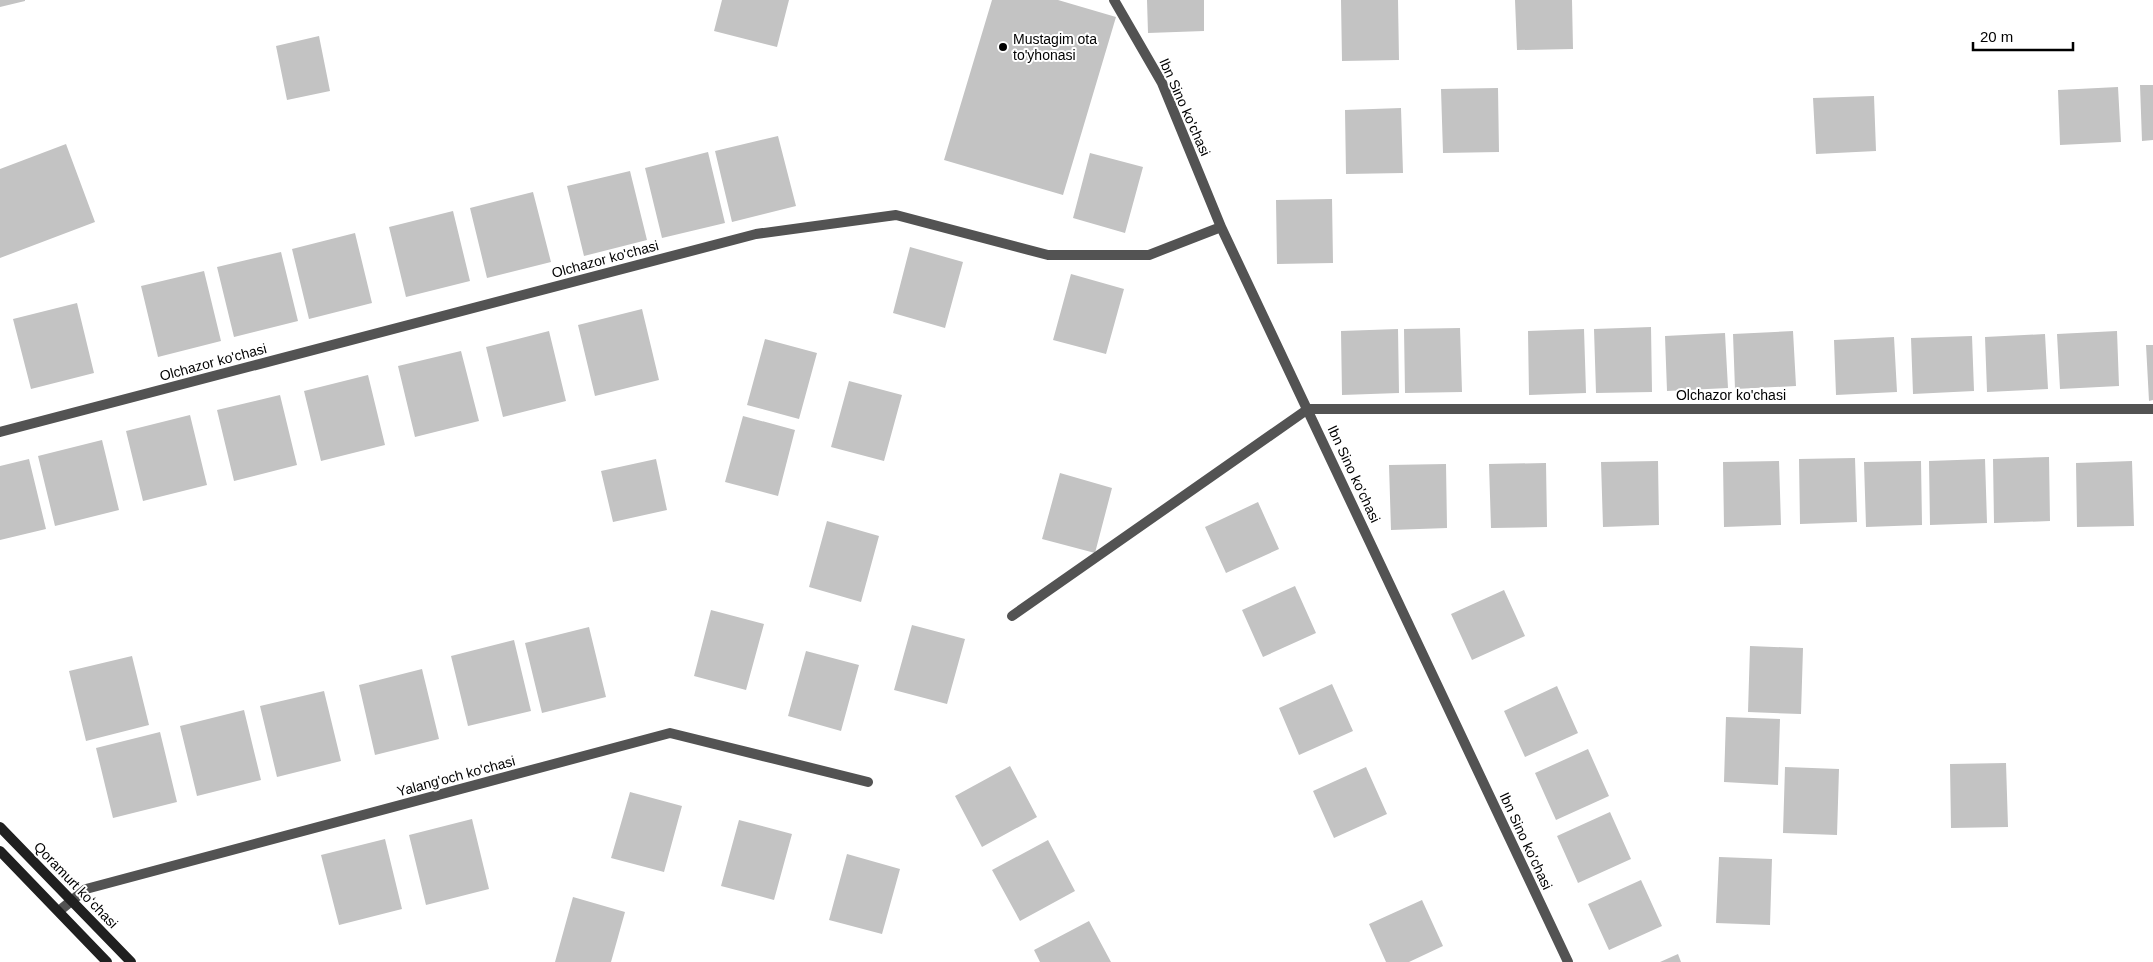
<svg xmlns="http://www.w3.org/2000/svg" width="2153" height="962" font-family="Helvetica,sans-serif">
<style>
.building{fill:#c3c3c3}
.lines{fill:none;stroke-linecap:round;stroke-linejoin:round}
.service{stroke:#535353;stroke-width:10}
.minor{stroke:#535353;stroke-width:10}
.secondary{stroke:#202020;stroke-width:10}
.poi-dot{fill:#000;stroke:#fff;stroke-width:2}
.labels{text-anchor:middle;stroke-width:4;stroke-linejoin:round;paint-order:stroke}
.poi-label{font-size:14px;fill:#000;stroke:#fff;text-anchor:start}
.street-label{font-size:14px;fill:#000;stroke:#fff}
</style>
<rect width="100%" height="100%" fill="#fff"/>
<!-- building -->
<path class="building" d="M 0,0 L 25,0 L 25,1 L 0,7 Z
M 722,0 L 789,0 L 777,47 L 714,31 Z
M 992,0 L 1058,0 L 1116,17 L 1063,195 L 944,160 Z
M 1147,0 L 1204,0 L 1204,31 L 1148,33 Z
M 1341,0 L 1398,0 L 1399,60 L 1342,61 Z
M 1515,0 L 1572,0 L 1573,49 L 1517,50 Z
M 319,36 L 330,91 L 287,100 L 276,46 Z
M 2140,85 L 2153,85 L 2153,140 L 2142,141 Z
M 2118,87 L 2121,142 L 2060,145 L 2058,90 Z
M 1498,88 L 1499,152 L 1443,153 L 1441,89 Z
M 1874,96 L 1876,151 L 1816,154 L 1813,98 Z
M 1401,108 L 1403,173 L 1346,174 L 1345,110 Z
M 778,136 L 796,206 L 732,222 L 715,151 Z
M 66,144 L 95,222 L 0,258 L 0,169 Z
M 708,152 L 725,223 L 662,238 L 645,168 Z
M 1090,153 L 1143,167 L 1125,233 L 1073,218 Z
M 630,171 L 647,240 L 584,256 L 567,186 Z
M 533,192 L 551,262 L 487,278 L 470,208 Z
M 1332,199 L 1333,263 L 1277,264 L 1276,200 Z
M 453,211 L 470,281 L 406,297 L 389,227 Z
M 355,233 L 372,303 L 309,319 L 292,249 Z
M 910,247 L 963,262 L 945,328 L 893,313 Z
M 281,252 L 298,321 L 234,337 L 217,267 Z
M 204,271 L 221,341 L 158,357 L 141,286 Z
M 1071,274 L 1124,289 L 1106,354 L 1053,340 Z
M 77,303 L 94,373 L 31,389 L 13,319 Z
M 642,309 L 659,380 L 595,396 L 578,325 Z
M 1651,327 L 1652,392 L 1596,393 L 1594,329 Z
M 1460,328 L 1462,392 L 1405,393 L 1404,329 Z
M 1398,329 L 1399,393 L 1342,395 L 1341,331 Z
M 1584,329 L 1586,393 L 1529,395 L 1528,331 Z
M 549,331 L 566,401 L 503,417 L 486,347 Z
M 1793,331 L 1796,386 L 1735,389 L 1733,334 Z
M 2117,331 L 2119,386 L 2060,389 L 2057,334 Z
M 1725,333 L 1728,388 L 1667,391 L 1665,336 Z
M 2045,334 L 2048,389 L 1987,392 L 1985,337 Z
M 1972,336 L 1974,391 L 1913,394 L 1911,338 Z
M 1894,337 L 1897,392 L 1836,395 L 1834,340 Z
M 765,339 L 817,353 L 799,419 L 747,405 Z
M 2146,345 L 2153,345 L 2153,400 L 2149,401 Z
M 461,351 L 479,421 L 415,437 L 398,366 Z
M 368,375 L 385,445 L 321,461 L 304,391 Z
M 849,381 L 902,395 L 884,461 L 831,447 Z
M 280,395 L 297,465 L 234,481 L 217,410 Z
M 190,415 L 207,485 L 143,501 L 126,431 Z
M 743,416 L 795,430 L 778,496 L 725,482 Z
M 102,440 L 119,510 L 55,526 L 38,456 Z
M 2049,457 L 2050,521 L 1994,523 L 1993,459 Z
M 1855,458 L 1857,522 L 1800,524 L 1799,459 Z
M 29,459 L 46,529 L 0,540 L 0,466 Z
M 656,459 L 667,510 L 613,522 L 601,471 Z
M 1985,459 L 1987,523 L 1930,525 L 1929,461 Z
M 1658,461 L 1659,525 L 1603,527 L 1601,462 Z
M 1779,461 L 1781,525 L 1724,527 L 1723,462 Z
M 1921,461 L 1922,525 L 1866,527 L 1864,462 Z
M 2132,461 L 2134,526 L 2077,527 L 2076,463 Z
M 1546,463 L 1547,527 L 1491,528 L 1489,464 Z
M 1446,464 L 1447,528 L 1391,530 L 1389,465 Z
M 1060,473 L 1112,488 L 1095,553 L 1042,539 Z
M 1258,502 L 1279,549 L 1226,573 L 1205,527 Z
M 827,521 L 879,536 L 861,602 L 809,587 Z
M 1295,586 L 1316,633 L 1263,657 L 1242,610 Z
M 1504,590 L 1525,636 L 1472,660 L 1451,614 Z
M 711,610 L 764,624 L 746,690 L 694,676 Z
M 912,625 L 965,639 L 947,704 L 894,690 Z
M 589,627 L 606,697 L 542,713 L 525,643 Z
M 514,640 L 531,711 L 468,726 L 451,656 Z
M 1750,646 L 1803,648 L 1801,714 L 1748,712 Z
M 806,651 L 859,665 L 841,731 L 788,716 Z
M 132,656 L 149,725 L 86,741 L 69,671 Z
M 422,669 L 439,739 L 375,755 L 359,685 Z
M 1332,684 L 1353,731 L 1299,755 L 1279,708 Z
M 1557,686 L 1578,733 L 1525,757 L 1504,711 Z
M 324,691 L 341,761 L 277,777 L 260,706 Z
M 244,710 L 261,780 L 197,796 L 180,726 Z
M 1726,717 L 1780,719 L 1778,785 L 1724,782 Z
M 160,732 L 177,802 L 113,818 L 96,748 Z
M 1588,749 L 1609,796 L 1556,820 L 1535,773 Z
M 2006,763 L 2008,827 L 1951,828 L 1950,764 Z
M 1010,766 L 1037,817 L 982,847 L 955,796 Z
M 1366,767 L 1387,814 L 1334,838 L 1313,791 Z
M 1785,767 L 1839,769 L 1837,835 L 1783,833 Z
M 630,792 L 682,806 L 664,872 L 611,858 Z
M 1610,812 L 1631,859 L 1578,883 L 1557,836 Z
M 472,819 L 489,889 L 426,905 L 409,835 Z
M 739,820 L 792,834 L 774,900 L 721,886 Z
M 385,839 L 402,909 L 339,925 L 321,855 Z
M 1048,840 L 1075,891 L 1020,921 L 992,870 Z
M 847,854 L 900,869 L 882,934 L 829,920 Z
M 1719,857 L 1772,859 L 1770,925 L 1716,923 Z
M 1641,880 L 1662,926 L 1609,950 L 1588,904 Z
M 573,897 L 625,912 L 611,962 L 555,962 Z
M 1422,900 L 1443,946 L 1409,962 L 1386,962 L 1369,924 Z
M 1089,921 L 1111,962 L 1040,962 L 1034,950 Z
M 1678,954 L 1681,962 L 1660,962 Z"/>
<g class="lines">
<!-- service -->
<path class="service" d="M 1012,616 L 1308,409"/>
<!-- minor -->
<path class="minor" d="M 1114,0 L 1162,83 L 1221,227 L 1568,962
M 1308,409 L 2153,409
M 0,432 L 756,234 L 896,215 L 1048,255 L 1149,255 L 1221,227
M 59,911 L 86,889 L 670,733 L 868,782"/>
<!-- secondary -->
<path class="secondary" d="M 0,827 L 131,962
M 0,851 L 107,962"/>
</g>
<!-- markers -->
<circle class="poi-dot" cx="1003" cy="47" r="5"/>
<g class="labels">
<!-- poi labels -->
<g class="poi-label">
<text x="1013" y="44">Mustagim ota<tspan x="1013" dy="16">to'yhonasi</tspan></text>
</g>
<!-- street labels -->
<g class="street-label">
<text transform="translate(1185 107) rotate(66)" y="5">Ibn Sino ko'chasi</text>
<text transform="translate(605 259) rotate(-15)" y="5">Olchazor ko'chasi</text>
<text transform="translate(213 362) rotate(-15)" y="5">Olchazor ko'chasi</text>
<text x="1731" y="400">Olchazor ko'chasi</text>
<text transform="translate(1354 474) rotate(65)" y="5">Ibn Sino ko'chasi</text>
<text transform="translate(456 776) rotate(-15)" y="5">Yalang'och ko'chasi</text>
<text transform="translate(1526 841) rotate(65)" y="5">Ibn Sino ko'chasi</text>
<text transform="translate(76 885) rotate(46)" y="5">Qoramurt koʻchasi</text>
</g>
</g>
<!-- scale -->
<path d="M1973 42v8h100v-8" fill="none" stroke="#000000" stroke-width="2.5"/>
<text x="1980" y="42" font-size="15" fill="#000000" stroke="#ffffff" stroke-width="4" paint-order="stroke">20 m</text>
</svg>
